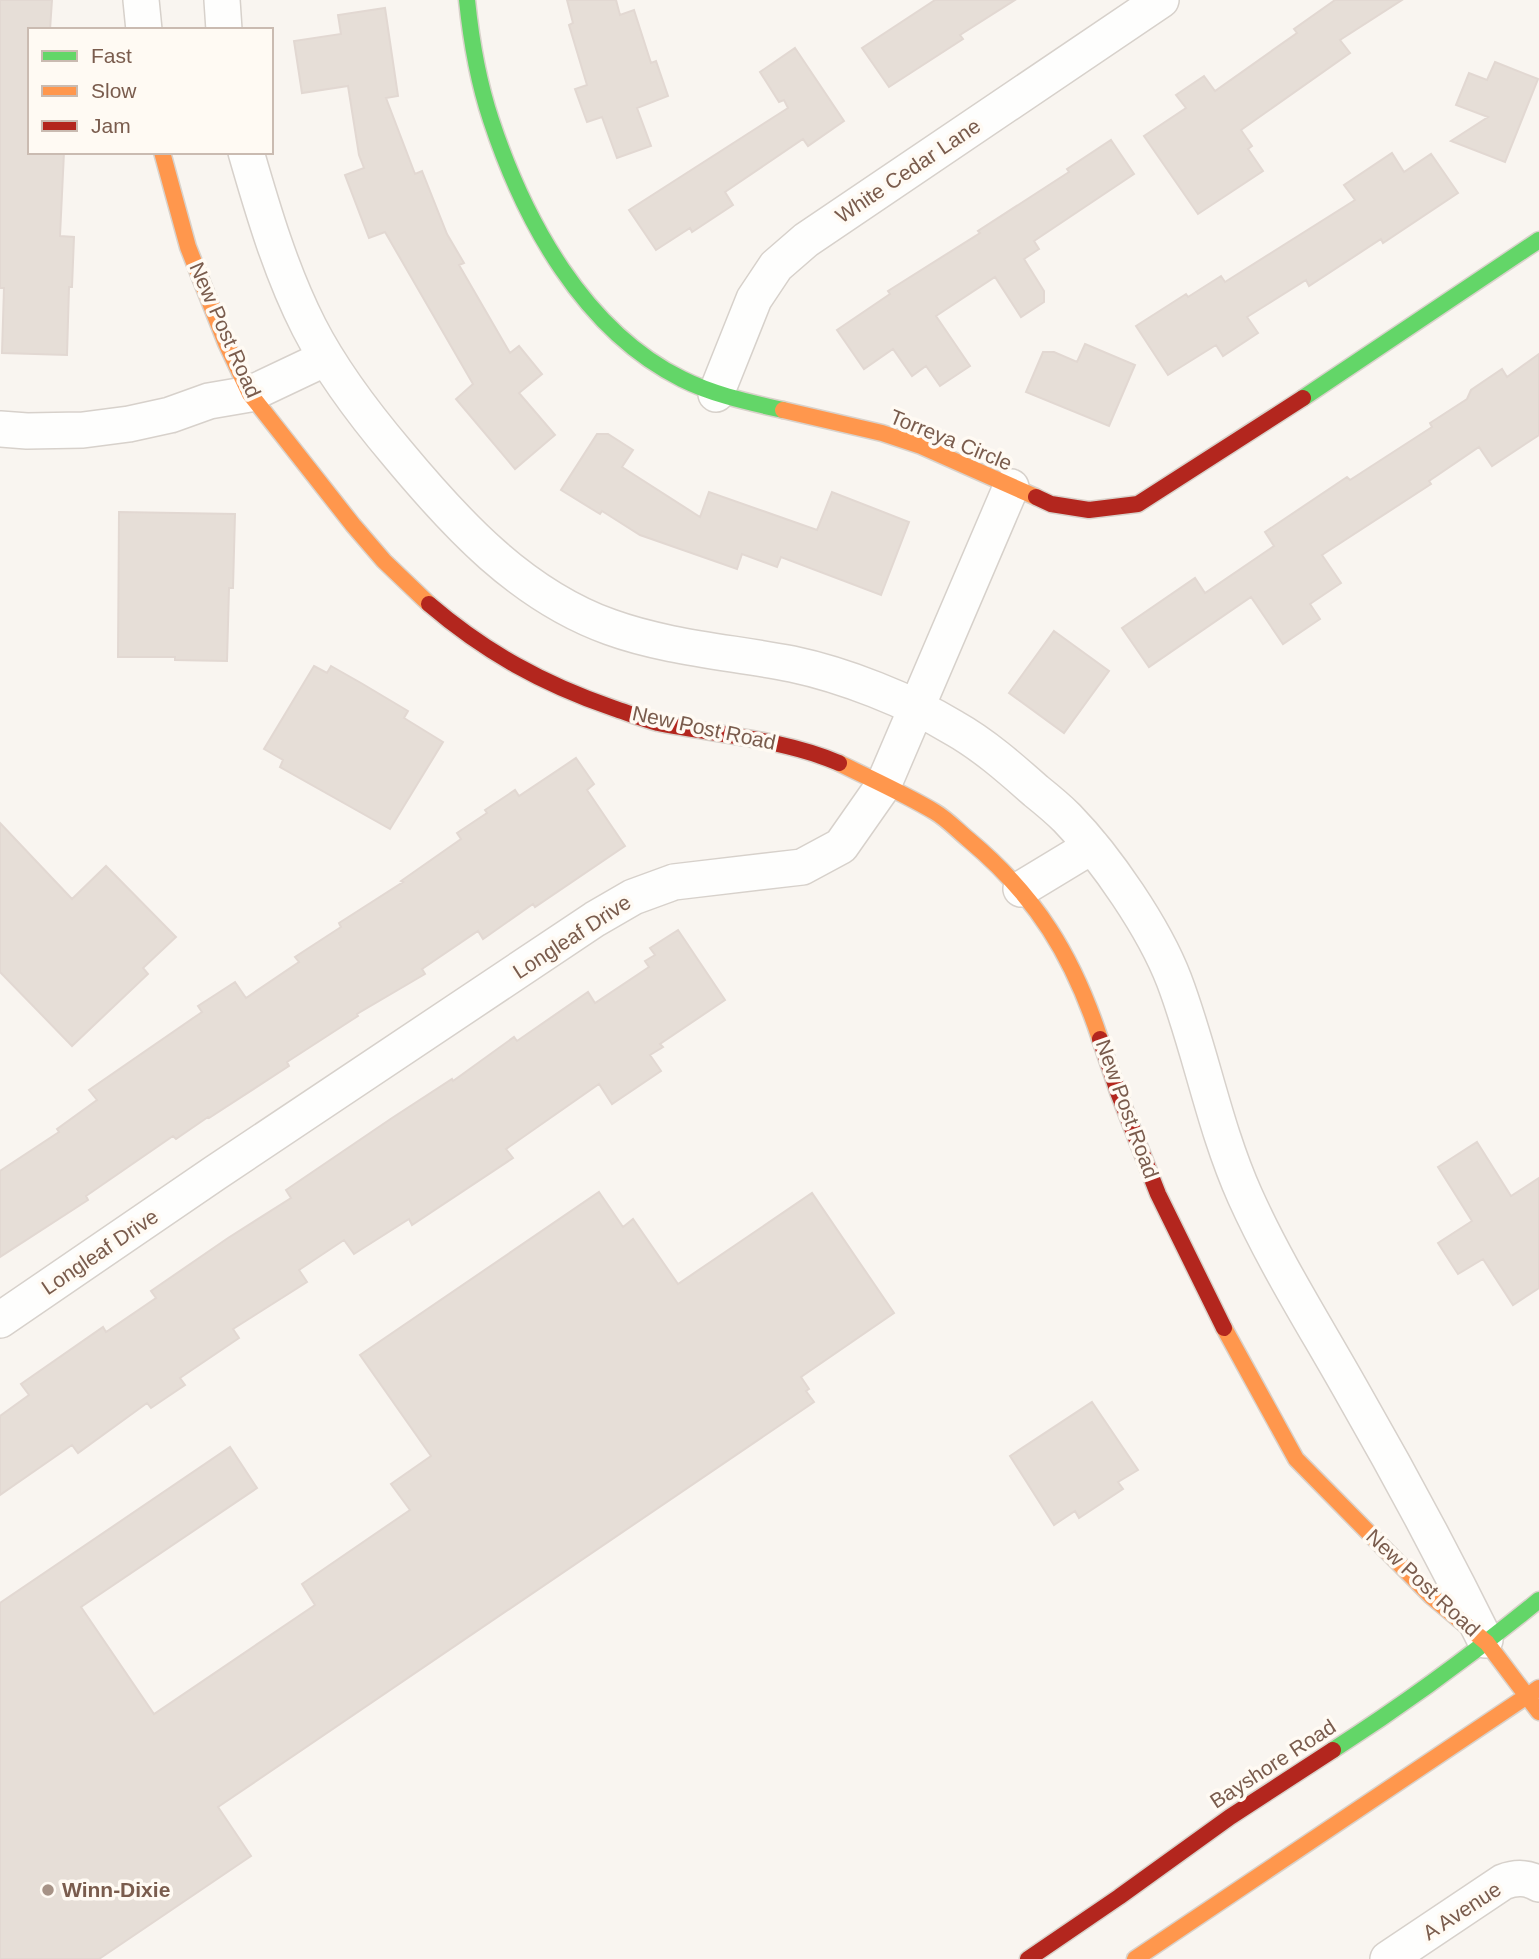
<svg xmlns="http://www.w3.org/2000/svg" width="1539" height="1959" font-family="Arial,sans-serif">
<style>
.building{fill:#e6ded7;stroke:#e2d8d2;stroke-width:2}
.lines{fill:none;stroke-linecap:round;stroke-linejoin:round}
.street-casing{stroke:#d7d1cb;stroke-width:38}
.fast-casing{stroke:#d9d2cb;stroke-width:19}
.slow-casing{stroke:#d9d2cb;stroke-width:19}
.jam-casing{stroke:#d9d2cb;stroke-width:19}
.street{stroke:#fefefd;stroke-width:35}
.fast{stroke:#63d668;stroke-width:16}
.slow{stroke:#ff974d;stroke-width:16}
.jam{stroke:#b3261e;stroke-width:16}
.poi-dot{fill:#a69286;stroke:#fffaf3;stroke-width:2.5}
.labels{text-anchor:middle;stroke-width:7;stroke-linejoin:round;paint-order:stroke}
.street-label{font-size:21px;fill:#7a5c4d;stroke:#fffaf3}
.poi-label{font-size:21px;font-weight:bold;fill:#7a5c4d;stroke:#fffaf3;text-anchor:start}
</style>
<rect width="100%" height="100%" fill="#f9f5f0"/>
<!-- building -->
<path class="building" d="M 0,0 L 52,0 L 50,30 L 30,30 L 30,152 L 64,152 L 60,236 L 74,237 L 72,287 L 69,287 L 67,355 L 2,353 L 4,288 L 0,288 Z
M 567,0 L 616,0 L 620,15 L 634,10 L 651,63 L 656,61 L 668,96 L 637,108 L 651,146 L 617,158 L 602,117 L 587,122 L 575,89 L 587,85 L 569,25 L 573,23 Z
M 935,0 L 1015,0 L 960,35 L 963,39 L 889,87 L 862,48 Z
M 1335,0 L 1402,0 L 1340,40 L 1350,53 L 1241,130 L 1252,146 L 1248,149 L 1263,171 L 1198,214 L 1144,136 L 1186,108 L 1176,95 L 1204,76 L 1215,91 L 1297,33 L 1294,29 Z
M 385,8 L 398,96 L 386,98 L 415,174 L 422,171 L 447,234 L 464,263 L 459,265 L 510,353 L 519,346 L 542,374 L 519,393 L 555,435 L 515,469 L 456,399 L 473,384 L 385,232 L 369,238 L 345,175 L 364,168 L 359,155 L 348,86 L 302,93 L 294,41 L 341,34 L 338,15 Z
M 795,48 L 844,121 L 808,146 L 803,139 L 725,192 L 733,205 L 692,232 L 690,228 L 656,250 L 629,210 L 788,108 L 784,100 L 779,102 L 760,72 Z
M 1495,62 L 1538,79 L 1505,162 L 1451,141 L 1488,117 L 1456,105 L 1469,73 L 1487,80 Z
M 1111,140 L 1134,174 L 1034,241 L 1039,249 L 1024,259 L 1044,291 L 1044,302 L 1021,317 L 995,277 L 936,316 L 970,366 L 940,386 L 926,366 L 912,376 L 893,349 L 864,369 L 837,330 L 890,294 L 888,291 L 980,233 L 978,231 L 1069,172 L 1067,169 Z
M 1392,153 L 1404,172 L 1431,154 L 1458,193 L 1383,243 L 1381,239 L 1309,286 L 1306,280 L 1247,317 L 1258,333 L 1223,356 L 1216,345 L 1168,375 L 1136,326 L 1186,294 L 1188,297 L 1221,276 L 1225,282 L 1355,200 L 1344,185 Z
M 1085,344 L 1135,365 L 1109,426 L 1026,392 L 1043,352 L 1054,352 L 1077,362 Z
M 1539,354 L 1539,435 L 1492,466 L 1479,447 L 1429,481 L 1431,484 L 1322,555 L 1341,583 L 1310,604 L 1320,619 L 1283,644 L 1251,597 L 1149,667 L 1122,628 L 1195,578 L 1205,593 L 1274,546 L 1265,532 L 1347,477 L 1350,480 L 1432,427 L 1430,423 L 1467,399 L 1471,390 L 1502,369 L 1507,377 Z
M 597,434 L 608,434 L 633,450 L 622,467 L 700,517 L 709,492 L 817,530 L 832,492 L 909,522 L 881,595 L 781,557 L 777,567 L 742,554 L 737,569 L 640,535 L 602,511 L 600,514 L 561,490 Z
M 119,512 L 235,514 L 233,588 L 229,588 L 227,661 L 175,660 L 175,657 L 118,657 Z
M 1054,631 L 1109,671 L 1064,733 L 1009,693 Z
M 314,666 L 327,673 L 331,666 L 361,683 L 408,711 L 404,718 L 443,742 L 390,829 L 280,767 L 283,760 L 264,749 Z
M 576,758 L 594,784 L 587,790 L 625,846 L 535,907 L 533,904 L 483,939 L 478,931 L 422,969 L 425,974 L 357,1014 L 358,1016 L 287,1062 L 289,1066 L 209,1118 L 208,1117 L 176,1139 L 173,1136 L 86,1196 L 88,1200 L 0,1257 L 0,1171 L 59,1132 L 57,1129 L 97,1100 L 89,1090 L 202,1012 L 198,1006 L 235,982 L 246,998 L 299,962 L 295,957 L 341,927 L 339,923 L 403,882 L 401,881 L 461,839 L 457,833 L 487,813 L 485,810 L 515,790 L 519,796 Z
M 0,823 L 72,899 L 106,866 L 176,937 L 143,968 L 148,974 L 72,1046 L 0,972 Z
M 678,930 L 725,1000 L 660,1044 L 663,1047 L 650,1055 L 661,1071 L 612,1104 L 599,1084 L 506,1149 L 513,1158 L 412,1225 L 409,1219 L 354,1254 L 344,1240 L 299,1270 L 307,1282 L 233,1329 L 239,1338 L 180,1378 L 185,1385 L 151,1408 L 147,1403 L 78,1453 L 72,1445 L 0,1495 L 0,1416 L 29,1395 L 21,1384 L 103,1327 L 106,1332 L 156,1298 L 151,1291 L 228,1238 L 291,1198 L 286,1190 L 392,1118 L 452,1079 L 453,1081 L 514,1037 L 517,1041 L 588,992 L 595,1003 L 649,967 L 645,961 L 655,955 L 650,948 Z
M 1477,1142 L 1511,1196 L 1539,1178 L 1539,1288 L 1513,1305 L 1483,1259 L 1458,1274 L 1438,1243 L 1472,1221 L 1438,1167 Z
M 599,1192 L 623,1227 L 633,1219 L 678,1284 L 812,1193 L 894,1313 L 801,1377 L 809,1389 L 806,1391 L 814,1402 L 218,1807 L 251,1856 L 99,1959 L 0,1959 L 0,1603 L 230,1447 L 257,1488 L 81,1607 L 154,1714 L 315,1605 L 302,1584 L 410,1510 L 391,1484 L 431,1456 L 360,1355 Z
M 1092,1402 L 1138,1470 L 1118,1482 L 1123,1489 L 1079,1518 L 1075,1511 L 1054,1525 L 1010,1456 Z"/>
<g class="lines">
<defs>
<path id="street" d="M 141,0 L 144,30
M 222,0 L 224,30
M 246,152 C 263,211 281,272 309,327 C 332,372 364,414 397,453 C 456,524 521,595 610,627 C 668,648 731,652 792,664 C 844,675 908,700 954,728 C 984,745 1010,768 1036,791 C 1046,799 1057,808 1067,818 C 1106,858 1154,928 1174,980 C 1201,1051 1214,1127 1245,1196 C 1276,1265 1317,1329 1354,1395 C 1400,1475 1444,1557 1485,1640
M 716,394 L 754,299 L 776,266 L 806,240 L 1161,0
M 0,429 L 27,431 L 83,430 L 129,424 L 170,415 L 209,401 L 250,394 L 326,358
M 1021,889 L 1092,846
M 0,1320 L 215,1173 L 595,919 L 633,897 L 674,882 L 802,867 L 841,846 L 883,786 L 1011,487
M 1388,1959 L 1503,1882 C 1516,1877 1527,1877 1539,1884"/>
<path id="fast" d="M 467,0 C 471,40 478,81 491,120 C 524,220 583,330 682,379 C 714,395 748,402 783,410
M 1303,398 L 1539,240
M 1333,1750 C 1405,1704 1473,1654 1539,1600"/>
<path id="slow" d="M 162,152 L 188,247 L 226,343 L 250,394 L 353,525 L 384,561 L 429,604
M 783,410 L 882,433 L 921,446 L 1036,497
M 839,763 C 871,779 905,794 935,812 C 947,819 958,831 969,840 C 1036,896 1073,956 1100,1039
M 1224,1328 L 1296,1459 L 1431,1596 L 1487,1643 L 1539,1712
M 1135,1959 L 1539,1688"/>
<path id="jam" d="M 1036,497 L 1051,504 L 1089,510 L 1138,504 L 1303,398
M 429,604 C 485,652 543,684 613,708 C 628,713 643,719 658,723 C 718,735 783,739 839,763
M 1100,1039 L 1118,1092 L 1158,1194 L 1224,1328
M 1028,1959 L 1119,1897 L 1230,1817 L 1333,1750"/>
</defs>
<!-- street casing -->
<use href="#street" class="street-casing"/>
<!-- fast casing -->
<use href="#fast" class="fast-casing"/>
<!-- slow casing -->
<use href="#slow" class="slow-casing"/>
<!-- jam casing -->
<use href="#jam" class="jam-casing"/>
<!-- street -->
<use href="#street" class="street"/>
<!-- fast -->
<use href="#fast" class="fast"/>
<!-- slow -->
<use href="#slow" class="slow"/>
<!-- jam -->
<use href="#jam" class="jam"/>
</g>
<!-- markers -->
<circle class="poi-dot" cx="48" cy="1890" r="7"/>
<g class="labels">
<!-- street labels -->
<g class="street-label">
<text transform="translate(908 171) rotate(-34)" y="7">White Cedar Lane</text>
<text transform="translate(225 330) rotate(66)" y="7">New Post Road</text>
<text transform="translate(951 440) rotate(22)" y="7">Torreya Circle</text>
<text transform="translate(704 728) rotate(12)" y="7">New Post Road</text>
<text transform="translate(572 937) rotate(-33)" y="7">Longleaf Drive</text>
<text transform="translate(1127 1109) rotate(70)" y="7">New Post Road</text>
<text transform="translate(100 1252) rotate(-34)" y="7">Longleaf Drive</text>
<text transform="translate(1423 1583) rotate(43)" y="7">New Post Road</text>
<text transform="translate(1273 1764) rotate(-33)" y="7">Bayshore Road</text>
<text transform="translate(1462 1911) rotate(-33)" y="7">A Avenue</text>
</g>
<!-- poi labels -->
<g class="poi-label">
<text x="62" y="1897">Winn-Dixie</text>
</g>
</g>
<!-- legend -->
<rect x="28" y="28" width="245" height="126" fill="#fffaf3" stroke="#cabbb1" stroke-width="2"/>
<rect x="42" y="51" width="35" height="10" fill="#63d668" stroke="#cabbb1" stroke-width="2"/>
<text x="91" y="63" font-size="21" fill="#7a5c4d">Fast</text>
<rect x="42" y="86" width="35" height="10" fill="#ff974d" stroke="#cabbb1" stroke-width="2"/>
<text x="91" y="98" font-size="21" fill="#7a5c4d">Slow</text>
<rect x="42" y="121" width="35" height="10" fill="#b3261e" stroke="#cabbb1" stroke-width="2"/>
<text x="91" y="133" font-size="21" fill="#7a5c4d">Jam</text>
</svg>
